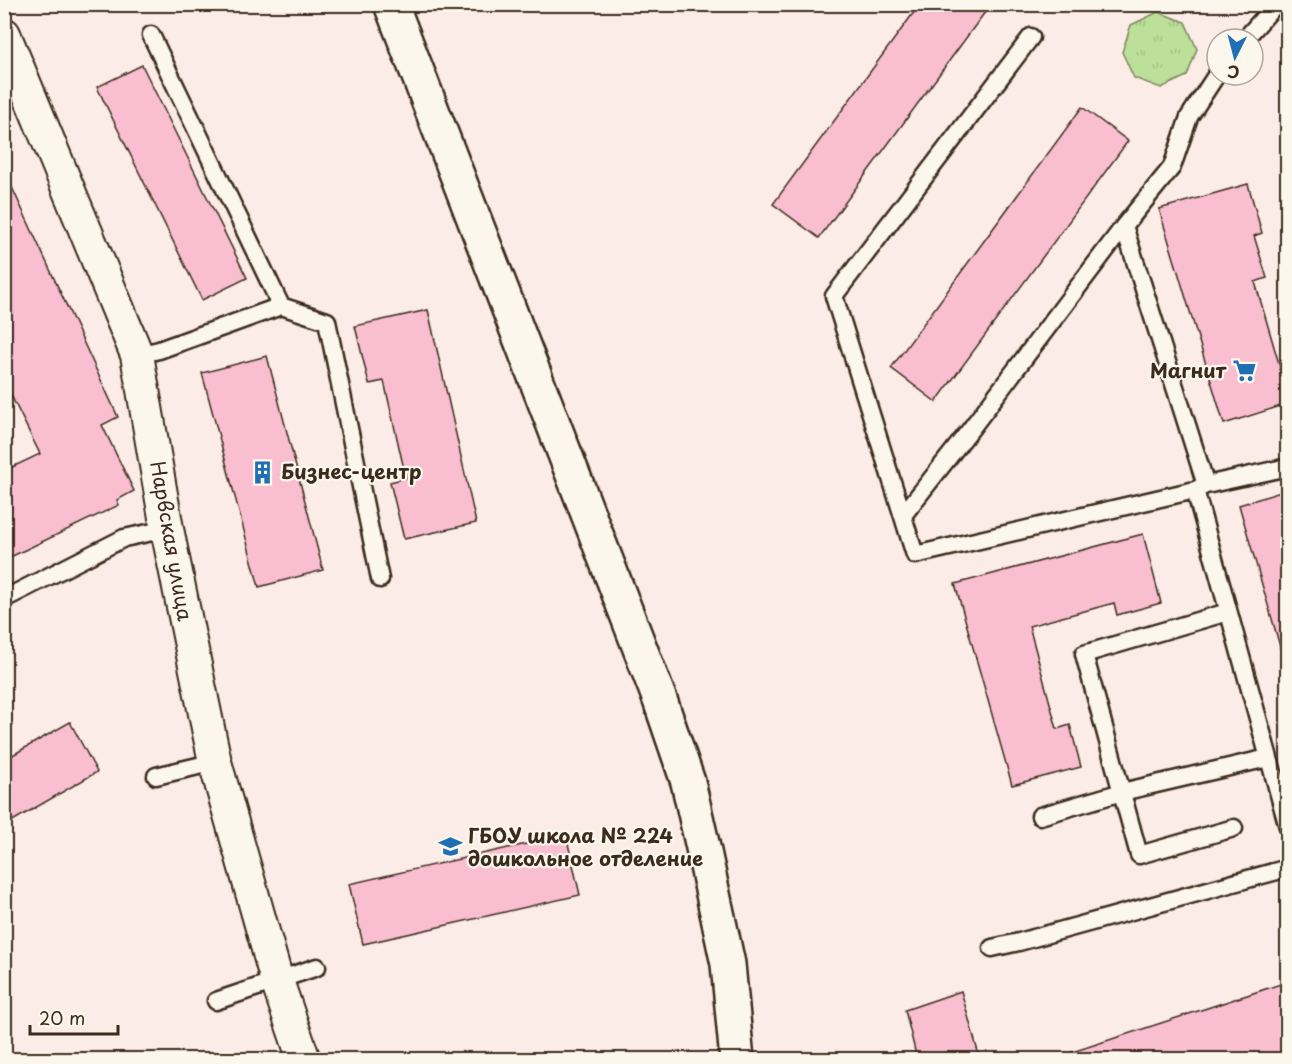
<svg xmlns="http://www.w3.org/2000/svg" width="1292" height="1064" font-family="'Playpen Sans',sans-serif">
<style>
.park{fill:url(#park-tufts);stroke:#7c855c;stroke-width:1.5}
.building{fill:#f9bfd1;stroke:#3b2a1e;stroke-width:1.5}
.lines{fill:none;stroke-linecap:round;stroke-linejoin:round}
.lane-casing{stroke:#3b2a1e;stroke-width:21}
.street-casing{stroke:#3b2a1e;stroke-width:36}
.secondary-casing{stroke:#3b2a1e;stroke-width:38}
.lane{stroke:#fbf7ec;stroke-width:16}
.street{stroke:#fbf7ec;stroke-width:32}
.secondary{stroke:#fbf7ec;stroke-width:33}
.labels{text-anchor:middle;stroke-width:4.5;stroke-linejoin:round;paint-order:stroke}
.poi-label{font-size:20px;font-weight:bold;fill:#3b2a1e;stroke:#fbf7ec;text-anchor:start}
.street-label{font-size:20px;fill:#3b2a1e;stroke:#fbf7ec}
</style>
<defs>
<pattern id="park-tufts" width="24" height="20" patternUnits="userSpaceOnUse" patternTransform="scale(1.5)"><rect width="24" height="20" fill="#bce09a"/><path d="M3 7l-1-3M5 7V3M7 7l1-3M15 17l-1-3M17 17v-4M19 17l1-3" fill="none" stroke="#a2c084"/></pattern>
</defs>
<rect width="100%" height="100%" fill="#fbece7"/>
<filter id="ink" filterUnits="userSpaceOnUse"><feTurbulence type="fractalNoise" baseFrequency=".0167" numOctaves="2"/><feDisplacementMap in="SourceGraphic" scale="12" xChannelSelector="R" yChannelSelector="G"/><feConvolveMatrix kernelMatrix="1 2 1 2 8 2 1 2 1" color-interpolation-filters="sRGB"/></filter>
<g filter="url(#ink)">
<!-- park -->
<path class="park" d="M 1158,12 L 1185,22 L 1197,49 L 1187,76 L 1161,88 L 1134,78 L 1122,52 L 1131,25 Z"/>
<!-- building -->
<path class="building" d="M 920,4 L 991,4 L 819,238 L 773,204 Z
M 142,65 L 247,278 L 202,300 L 97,87 Z
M 1082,107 L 1128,141 L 936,402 L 891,368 Z
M 4,170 L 118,417 L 102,425 L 134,491 L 117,500 L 119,505 L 4,560 L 4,471 L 40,454 L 4,381 Z
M 1248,184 L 1262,233 L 1254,236 L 1267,278 L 1255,282 L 1287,391 L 1287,404 L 1224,424 L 1159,209 Z
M 428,310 L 476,523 L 404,539 L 390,482 L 406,478 L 384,381 L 369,384 L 355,326 Z
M 267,356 L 323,570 L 259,587 L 202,373 Z
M 1287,490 L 1287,649 L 1281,650 L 1239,505 Z
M 1143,534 L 1161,603 L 1117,615 L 1114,603 L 1029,626 L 1057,729 L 1070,725 L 1081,767 L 1012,785 L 955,584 Z
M 70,722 L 97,772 L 4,826 L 4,760 Z
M 566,835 L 580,895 L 363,944 L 349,884 Z
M 1287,982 L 1287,1059 L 1064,1059 L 1063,1055 Z
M 961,991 L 980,1059 L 917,1059 L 905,1010 Z"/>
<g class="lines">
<defs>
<path id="lane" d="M 1031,37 L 834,296 L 915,555 L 1195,490 L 1206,485 L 1288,467
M 1245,39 L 1276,4
M 1124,226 L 1206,485
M 281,306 L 327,321 L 380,579
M 137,355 L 159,350 L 281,306 L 151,35
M 1195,490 L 1288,827
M 904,514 L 970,430 L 1124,226 L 1172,167 L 1189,117 L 1217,74
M 4,599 L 124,538 L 167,529
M 1228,612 L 1084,654 L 1139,855 L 1234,828
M 156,776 L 215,762
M 1040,816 L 1122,792 L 1268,758
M 992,948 L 1019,942 L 1288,868
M 216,1001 L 317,967"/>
<path id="street" d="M 4,34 L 137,355 L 167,529 L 215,762 L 277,981 L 304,1060"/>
<path id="secondary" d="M 391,4 L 660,700 L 688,782 L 704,852 L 728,964 L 737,1060"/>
</defs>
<!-- lane casing -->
<use href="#lane" class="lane-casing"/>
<!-- street casing -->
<use href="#street" class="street-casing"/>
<!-- secondary casing -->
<use href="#secondary" class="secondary-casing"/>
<!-- lane -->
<use href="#lane" class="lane"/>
<!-- street -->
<use href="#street" class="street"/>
<!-- secondary -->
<use href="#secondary" class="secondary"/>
</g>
</g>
<!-- icons -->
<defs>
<symbol id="supermarket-bare" viewBox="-9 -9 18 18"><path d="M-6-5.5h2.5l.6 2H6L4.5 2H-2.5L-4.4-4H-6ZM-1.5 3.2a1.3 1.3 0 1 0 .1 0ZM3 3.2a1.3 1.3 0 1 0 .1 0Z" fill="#1f6fb2" stroke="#fbf7ec" stroke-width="2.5" paint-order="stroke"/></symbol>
<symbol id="building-bare" viewBox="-9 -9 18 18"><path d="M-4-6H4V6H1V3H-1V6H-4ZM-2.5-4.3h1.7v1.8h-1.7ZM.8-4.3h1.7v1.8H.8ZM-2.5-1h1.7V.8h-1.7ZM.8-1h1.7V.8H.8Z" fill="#1f6fb2" stroke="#fbf7ec" stroke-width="2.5" paint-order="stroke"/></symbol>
<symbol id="school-bare" viewBox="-9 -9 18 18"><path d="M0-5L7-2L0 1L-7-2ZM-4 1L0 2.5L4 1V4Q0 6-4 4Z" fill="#1f6fb2" stroke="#fbf7ec" stroke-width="2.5" paint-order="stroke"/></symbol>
</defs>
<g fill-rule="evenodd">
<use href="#supermarket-bare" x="1228" y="354" width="33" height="33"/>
<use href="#building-bare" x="246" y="456" width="33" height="33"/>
<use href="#school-bare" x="434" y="830" width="33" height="33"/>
</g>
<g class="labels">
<!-- poi labels -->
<g class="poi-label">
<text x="1226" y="378" text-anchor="end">Магнит</text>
<text x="281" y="479">Бизнес-центр</text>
<text x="468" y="843">ГБОУ школа № 224<tspan x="468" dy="23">дошкольное отделение</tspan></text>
</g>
<!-- street labels -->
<g class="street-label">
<text transform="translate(171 541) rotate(80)" y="7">Нарвская улица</text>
</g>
</g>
<!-- margin -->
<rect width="1292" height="1064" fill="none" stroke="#fbf7ec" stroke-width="24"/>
<rect x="12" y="12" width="1268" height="1040" fill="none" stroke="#3b2a1e" stroke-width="2" filter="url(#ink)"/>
<!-- north arrow -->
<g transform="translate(1235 57) rotate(186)"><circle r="28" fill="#fbf7ec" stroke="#aea59a" stroke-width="1.5"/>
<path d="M0-4.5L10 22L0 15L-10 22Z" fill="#1f6fb2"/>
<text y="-9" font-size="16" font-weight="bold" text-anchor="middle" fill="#3b2a1e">С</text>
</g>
<!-- scale -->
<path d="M30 1025v9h88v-9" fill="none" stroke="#3b2a1e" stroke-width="3"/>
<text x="39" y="1025" font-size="18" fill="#3b2a1e" stroke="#fbf7ec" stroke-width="4.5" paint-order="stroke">20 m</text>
</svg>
